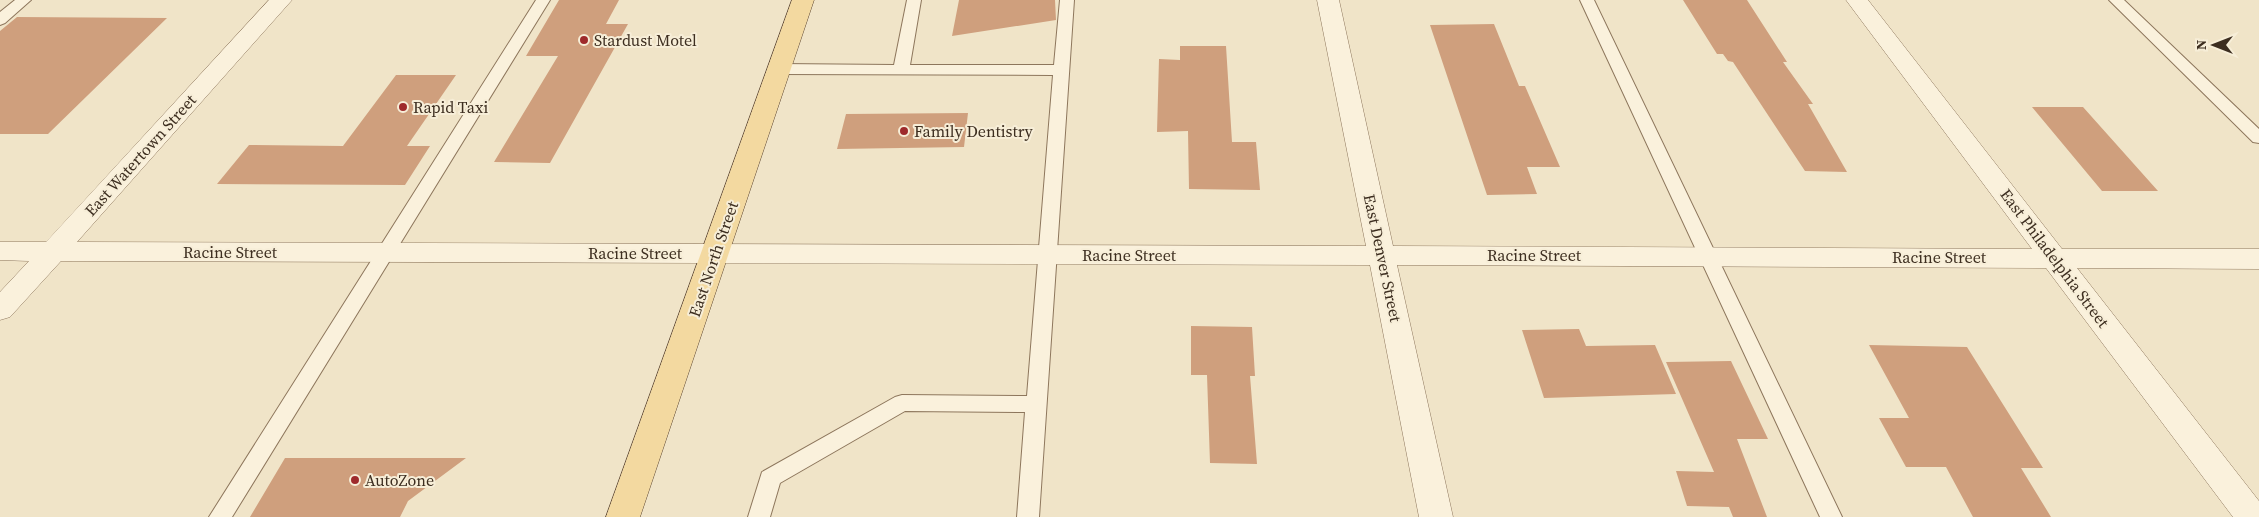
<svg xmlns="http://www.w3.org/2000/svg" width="2259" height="517" font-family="'Source Serif 4',serif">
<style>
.building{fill:#cf9f7d}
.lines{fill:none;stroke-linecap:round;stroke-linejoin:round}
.lane-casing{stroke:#8d765c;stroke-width:2}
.street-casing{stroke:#8d765c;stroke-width:1}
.primary-casing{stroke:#5b4430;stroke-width:1}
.lane{fill:#faf1dc;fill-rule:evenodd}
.street{fill:#faf1dc;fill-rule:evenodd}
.primary{fill:#f3d9a0;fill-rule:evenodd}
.poi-dot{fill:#9e2a2b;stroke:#f7eed8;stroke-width:2}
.labels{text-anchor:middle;stroke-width:4;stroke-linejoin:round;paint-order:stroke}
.poi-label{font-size:16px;fill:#3d2e20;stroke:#f7eed8;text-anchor:start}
.street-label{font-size:16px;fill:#3d2e20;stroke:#f7eed8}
</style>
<rect width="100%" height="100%" fill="#f0e4c8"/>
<!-- building -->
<path class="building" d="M 559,0 L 619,0 L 606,24 L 628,24 L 550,163 L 494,162 L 558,56 L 526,56 Z
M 959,0 L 1055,0 L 1056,20 L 952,36 Z
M 1683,0 L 1747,0 L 1787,62 L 1783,62 L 1813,104 L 1808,104 L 1847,172 L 1805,171 L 1733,62 L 1728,61 L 1723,54 L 1717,54 Z
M 17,17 L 167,18 L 48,134 L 0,134 L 0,31 Z
M 1494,24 L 1519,86 L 1525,86 L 1560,167 L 1527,167 L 1537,194 L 1487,195 L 1430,25 Z
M 1180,46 L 1226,46 L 1232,142 L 1256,142 L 1260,190 L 1189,189 L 1188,131 L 1157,132 L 1159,59 L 1180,60 Z
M 396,75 L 456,75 L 407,146 L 430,146 L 405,185 L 217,184 L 249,145 L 343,146 Z
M 2032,107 L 2083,107 L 2158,191 L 2102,191 Z
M 968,113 L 964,147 L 837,149 L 846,114 Z
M 1191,326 L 1252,327 L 1255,376 L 1250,376 L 1257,464 L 1210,463 L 1207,375 L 1191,375 Z
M 1579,329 L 1586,346 L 1655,345 L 1676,394 L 1544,398 L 1522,330 Z
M 1869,345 L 1967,347 L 2043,468 L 2021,468 L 2051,517 L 1973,517 L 1946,467 L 1906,467 L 1879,418 L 1909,418 Z
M 1731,361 L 1768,439 L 1737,439 L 1767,517 L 1733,517 L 1729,507 L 1687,506 L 1676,471 L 1714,472 L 1666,362 Z
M 285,458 L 466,458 L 408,501 L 400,517 L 250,517 Z"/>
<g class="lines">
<defs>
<path id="lane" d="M 15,0 L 31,0 L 5,23 L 0,25 L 0,12 Z
M 536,0 L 550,0 L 232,517 L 209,517 Z
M 907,0 L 921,0 L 910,65 L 1054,65 L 1060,0 L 1074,0 L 1039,517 L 1017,517 L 1025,412 L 905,411 L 780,483 L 770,517 L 748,517 L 762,472 L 895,397 L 902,395 L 1027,396 L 1053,75 L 779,74 L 773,72 L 771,69 L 773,66 L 779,64 L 894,65 Z
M 1580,0 L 1594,0 L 1842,517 L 1820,517 Z
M 2109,0 L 2124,0 L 2259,129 L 2259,143 L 2253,142 Z"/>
<path id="street" d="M 269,0 L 292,0 L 77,242 L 1366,246 L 1317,0 L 1339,0 L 1393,246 L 2032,249 L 1846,0 L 1868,0 L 2062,249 L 2259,249 L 2259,269 L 2077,268 L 2259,501 L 2259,517 L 2233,517 L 2046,268 L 1397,265 L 1453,517 L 1419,517 L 1370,265 L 61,261 L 10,317 L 0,320 L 0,292 L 29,261 L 0,260 L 0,242 L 46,242 Z"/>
<path id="primary" d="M 792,0 L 814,0 L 640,517 L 606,517 Z"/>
</defs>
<!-- lane casing -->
<use href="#lane" class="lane-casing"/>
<!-- street casing -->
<use href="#street" class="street-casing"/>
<!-- primary casing -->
<use href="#primary" class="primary-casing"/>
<!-- lane -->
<use href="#lane" class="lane"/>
<!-- street -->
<use href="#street" class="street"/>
<!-- primary -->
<use href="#primary" class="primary"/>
</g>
<!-- markers -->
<g class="poi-dot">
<circle cx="584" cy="40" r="5"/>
<circle cx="403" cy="107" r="5"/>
<circle cx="904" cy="131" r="5"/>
<circle cx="355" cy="480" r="5"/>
</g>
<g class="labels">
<!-- poi labels -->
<g class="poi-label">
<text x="594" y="46">Stardust Motel</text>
<text x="413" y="113">Rapid Taxi</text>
<text x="914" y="137">Family Dentistry</text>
<text x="365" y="486">AutoZone</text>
</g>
<!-- street labels -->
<g class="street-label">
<text transform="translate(140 155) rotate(-48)" y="6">East Watertown Street</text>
<text x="230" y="258">Racine Street</text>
<text x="635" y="259">Racine Street</text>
<text x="1129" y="261">Racine Street</text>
<text x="1534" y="261">Racine Street</text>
<text x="1939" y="263">Racine Street</text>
<text transform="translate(1383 258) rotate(78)" y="6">East Denver Street</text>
<text transform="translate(2055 258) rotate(53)" y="6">East Philadelphia Street</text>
<text transform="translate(713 259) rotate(-71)" y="6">East North Street</text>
</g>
</g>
<!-- north arrow -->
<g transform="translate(2214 45) rotate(270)" stroke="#f7eed8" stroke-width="4" paint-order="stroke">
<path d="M0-4L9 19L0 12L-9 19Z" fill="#3d2e20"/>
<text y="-8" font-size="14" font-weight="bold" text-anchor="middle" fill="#3d2e20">N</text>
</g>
</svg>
